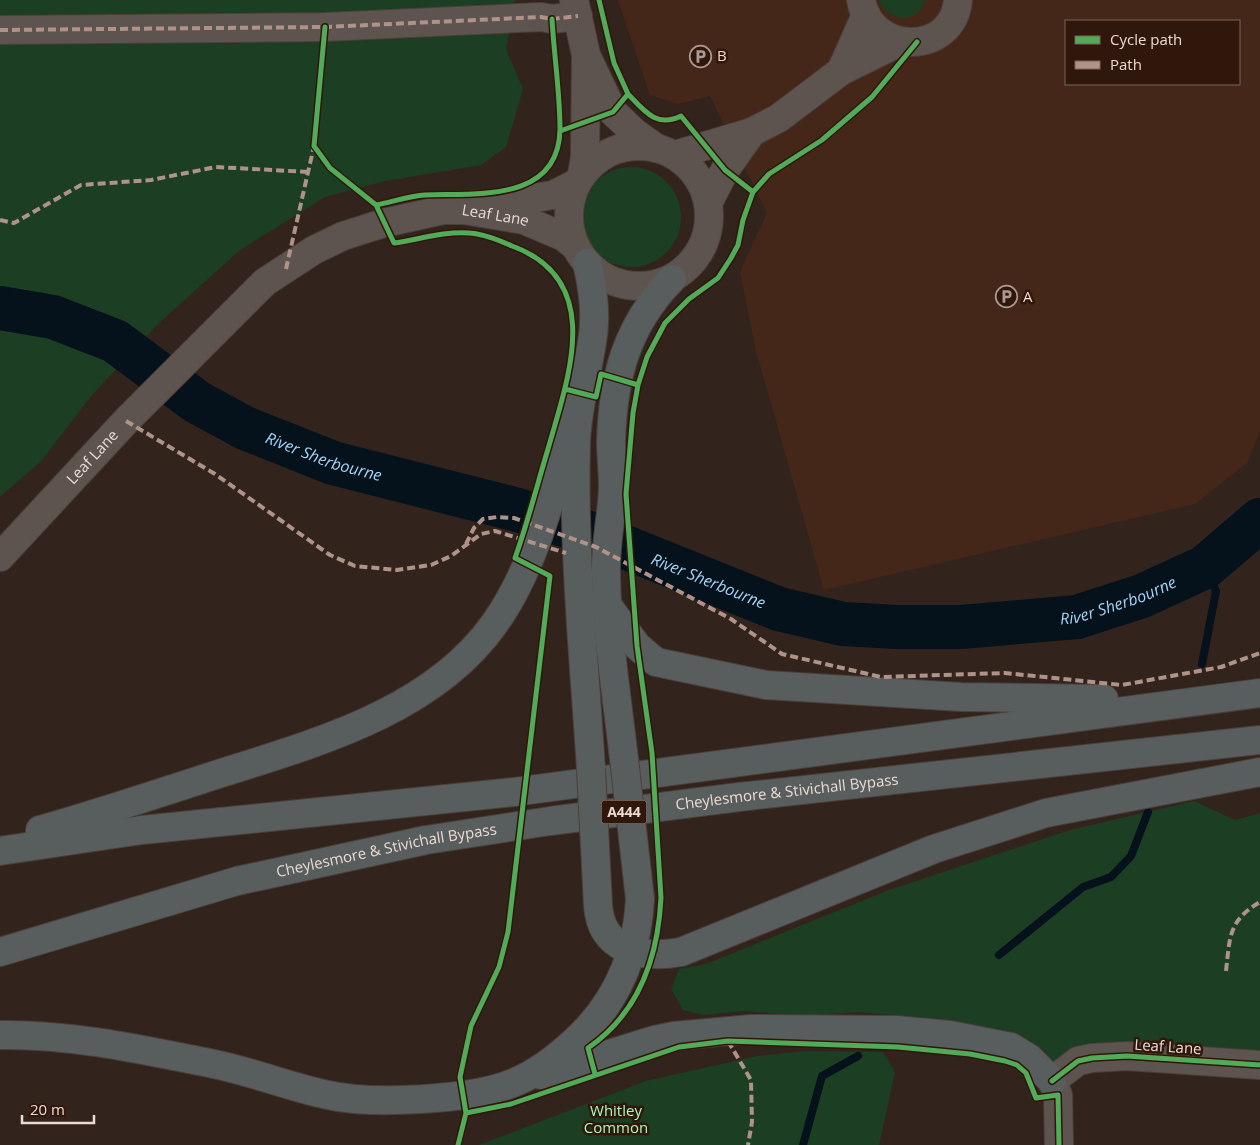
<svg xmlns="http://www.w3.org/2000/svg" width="1260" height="1145" font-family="'Open Sans',sans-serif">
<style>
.built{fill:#452719;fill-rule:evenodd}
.green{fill:#1c3e23}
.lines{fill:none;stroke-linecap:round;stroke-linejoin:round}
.stream{stroke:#05111b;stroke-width:8}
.river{stroke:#05111b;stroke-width:44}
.minor-casing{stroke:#4b3f39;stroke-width:30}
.highway-casing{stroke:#4b3f39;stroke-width:30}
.minor{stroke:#5e544f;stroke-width:28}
.highway{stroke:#585e5d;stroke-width:28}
.highway-bridge-casing{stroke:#4b3f39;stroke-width:30;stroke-linecap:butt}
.highway-bridge{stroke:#585e5d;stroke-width:28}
.quiet{stroke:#af9288;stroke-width:4;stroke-dasharray:8 4;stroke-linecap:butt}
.cycleway-casing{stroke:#30170b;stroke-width:8}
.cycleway{stroke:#51ab58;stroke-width:5}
.labels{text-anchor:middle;stroke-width:5;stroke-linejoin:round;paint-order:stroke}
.shield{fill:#30170b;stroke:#b3a096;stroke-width:1}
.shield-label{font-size:14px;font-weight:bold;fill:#ebdad2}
.poi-label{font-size:15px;fill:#ebdad2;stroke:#30170b;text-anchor:start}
.street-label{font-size:15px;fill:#ebdad2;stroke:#30170b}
.park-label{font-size:15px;fill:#a8f9b8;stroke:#30170b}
.water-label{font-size:16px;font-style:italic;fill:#a3d4f8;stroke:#30170b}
</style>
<rect width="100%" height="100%" fill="#32241d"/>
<!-- built -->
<path class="built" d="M 618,0 L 1260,0 L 1260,431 L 1247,463 L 1195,504 L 824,590 L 756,351 L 740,272 L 767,213 L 710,96 L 678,104 L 650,95 ZM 1066,21 L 1239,21 L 1239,84 L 1066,84 Z"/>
<!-- green -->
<path class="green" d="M 0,0 L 515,0 L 506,49 L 523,89 L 506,147 L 481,165 L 385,181 L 325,197 L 240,250 L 158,324 L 92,395 L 41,461 L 0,497 Z
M 879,0 L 925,0 C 920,25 886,22 879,0 Z
M581 217a50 50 0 1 1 100 0a50 50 0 1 1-100 0Z
M 1194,801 L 1235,820 L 1260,813 L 1260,1053 L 1107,1042 L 1068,1049 L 1054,1062 L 1023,1038 L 944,1020 L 858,1012 L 800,1016 L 744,1011 L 703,1015 L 683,1010 L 671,989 L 679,969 L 706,964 L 889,890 L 1070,830 Z
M 806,1051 L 883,1052 L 895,1072 L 879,1145 L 479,1145 L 646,1081 L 757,1056 Z"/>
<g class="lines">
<!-- stream -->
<path class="stream" d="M 1202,664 L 1216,591 L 1205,567
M 999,955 L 1083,887 L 1111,877 L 1131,856 L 1148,812
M 803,1145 L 822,1076 L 858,1056"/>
<!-- river -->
<path class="river" id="s1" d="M 0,308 L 53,317 L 115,341 L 197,402 L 245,428 L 333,463 L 518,510 L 595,535 L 779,609 L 843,624 L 897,627 L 961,627 L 1077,617 L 1142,596 L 1205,567 L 1260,520"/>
<defs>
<g id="minor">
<path d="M 574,0 L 586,55 L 613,112 L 635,133 L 656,148"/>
<path d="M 861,0 C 871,56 953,56 958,0"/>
<path d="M 0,30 L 325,27 L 541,17 L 552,19 L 578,16"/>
<path d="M 841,71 L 866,15"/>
<circle cx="639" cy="216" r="70"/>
<path d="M 675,155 L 752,132 L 779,118 L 841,71 L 900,42"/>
<path d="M 582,175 L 585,157 L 586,61"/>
<path d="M 708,203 L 725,170 L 752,132"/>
<path d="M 485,206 L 553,195 L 577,183"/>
<path id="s2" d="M 0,557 L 126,421 L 265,282 L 314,250 L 343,236 L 384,223 L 443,210 L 464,210 L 524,220 L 564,237 L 576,247"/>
<path d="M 1059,1145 L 1058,1095 L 1052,1081 L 1078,1061 L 1092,1058 L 1127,1056 L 1260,1065"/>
</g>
<g id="highway">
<path d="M 587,263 C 593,288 597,316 592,342 C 587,375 577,408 576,443 C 573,551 584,660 591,769"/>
<path d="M 608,606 L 637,646 L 656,662 L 766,685 L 961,697 L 1104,699"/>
<path d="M 624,759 C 617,698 607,636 606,574 C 605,545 612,516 613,487 C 613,472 611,457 611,441 C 613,378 626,326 672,279"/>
<path d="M 40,830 C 96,814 151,796 206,778 C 308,745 430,715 495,623 C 542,556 557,469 582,392"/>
<path d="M 0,851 L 142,830 L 514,792 L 1260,693"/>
<path d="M 598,905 C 601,951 642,959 681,952 L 934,849 L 1046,813 L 1260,772"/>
<path id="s3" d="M 0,952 L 237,881 L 426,840 L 550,821 L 739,797 L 1260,740"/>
<path d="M 0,1035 C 73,1034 144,1050 214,1064 C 253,1072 290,1087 328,1095 C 372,1105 472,1100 513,1083 C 536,1074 558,1057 576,1040 C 617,1002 637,955 640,899"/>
<path d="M 541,1075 L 654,1040 L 674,1036 L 751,1029 L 896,1030 L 950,1035 L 1011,1047 L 1029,1058 L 1052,1081"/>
</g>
</defs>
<!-- minor casing -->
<use href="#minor" class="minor-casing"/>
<!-- highway casing -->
<use href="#highway" class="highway-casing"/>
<!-- minor -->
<use href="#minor" class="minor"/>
<!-- highway -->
<use href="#highway" class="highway"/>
<defs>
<path id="highway-bridge" d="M 624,759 L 640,899
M 591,769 L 598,905"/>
</defs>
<!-- highway-bridge casing -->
<use href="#highway-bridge" class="highway-bridge-casing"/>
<!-- highway-bridge -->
<use href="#highway-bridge" class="highway-bridge"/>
<!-- quiet -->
<path class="quiet" d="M 0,30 L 325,27 L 541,17 L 552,19 L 578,16
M 0,220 L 14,223 L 81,185 L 151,180 L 216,167 L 309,172
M 286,269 L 314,146
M 126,421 L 215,474 L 330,555 L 355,566 L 397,570 L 431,565 L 451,556 L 481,534 L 495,531 L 566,553
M 466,544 L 474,528 L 483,519 L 497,517 L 514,518 L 596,547 L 731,619 L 782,654 L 881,677 L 1005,673 L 1122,685 L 1221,667 L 1260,653
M 1226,971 C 1230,937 1228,921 1260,902
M 728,1041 L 751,1080 L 752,1122 L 748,1145"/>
<defs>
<path id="cycleway" d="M 599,0 L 614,63 L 628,94
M 325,27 L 314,146 L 330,168 L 376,205 L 394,243 C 417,240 444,231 469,233 C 484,234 498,240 512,246 C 606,280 568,378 548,449 C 537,485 528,522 515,558 L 550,576 L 508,932 L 499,967 L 471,1026 L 460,1077 L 466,1113 L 458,1145
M 560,131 L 613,112 L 628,94 C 645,112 657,128 681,116 L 725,170 L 753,192
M 376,205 C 392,202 409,196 425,195 C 476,193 559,203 560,129 C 560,93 554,55 552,19
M 565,389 L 596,397 L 601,374 L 638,385
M 595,1074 L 588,1048 C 639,1013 658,957 661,898 L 652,753 L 637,646 L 626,494 L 633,413 L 638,385 L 647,357 L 665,323 L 689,299 L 718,278 L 731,258 L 738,245 L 743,220 L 753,192 L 769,174 L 822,140 L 872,97 L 917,42
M 1052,1081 L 1078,1061 L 1092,1058 L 1127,1056 L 1260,1065
M 466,1113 L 511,1104 L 679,1047 L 728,1041 L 898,1047 L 970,1054 L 1005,1061 L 1017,1065 L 1026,1073 L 1036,1098 L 1058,1095 L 1059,1145"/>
</defs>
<!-- cycleway casing -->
<use href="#cycleway" class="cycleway-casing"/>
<!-- cycleway -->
<use href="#cycleway" class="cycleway"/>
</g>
<!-- icons -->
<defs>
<symbol id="parking-ring" viewBox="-11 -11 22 22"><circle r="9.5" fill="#30170b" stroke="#aa9a93" stroke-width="1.5"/><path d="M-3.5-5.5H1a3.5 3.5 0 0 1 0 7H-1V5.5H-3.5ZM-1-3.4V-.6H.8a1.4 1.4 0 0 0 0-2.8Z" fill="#aa9a93"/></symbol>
</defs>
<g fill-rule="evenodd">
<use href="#parking-ring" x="688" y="44" width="25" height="25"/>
<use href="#parking-ring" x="994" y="284" width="25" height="25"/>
</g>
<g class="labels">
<!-- shield labels -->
<rect class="shield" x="601.5" y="800.5" width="45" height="23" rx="4"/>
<g class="shield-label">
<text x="624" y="817">A444</text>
</g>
<!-- poi labels -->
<g class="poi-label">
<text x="717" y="61">B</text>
<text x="1023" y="302">A</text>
</g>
<!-- street labels -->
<g class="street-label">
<text dy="5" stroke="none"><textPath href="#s2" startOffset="629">Leaf Lane</textPath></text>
<text dy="5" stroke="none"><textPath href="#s2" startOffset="136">Leaf Lane</textPath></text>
<text dy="5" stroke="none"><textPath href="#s3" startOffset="805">Cheylesmore &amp; Stivichall Bypass</textPath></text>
<text dy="5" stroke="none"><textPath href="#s3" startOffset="400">Cheylesmore &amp; Stivichall Bypass</textPath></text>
<text transform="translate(1168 1047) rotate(4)" y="5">Leaf Lane</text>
</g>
<!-- park labels -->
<g class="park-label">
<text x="616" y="1116">Whitley<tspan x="616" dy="17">Common</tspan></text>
</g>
<!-- water labels -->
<g class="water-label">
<text dy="6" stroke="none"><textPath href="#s1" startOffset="361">River Sherbourne</textPath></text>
<text dy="6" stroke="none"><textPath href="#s1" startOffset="766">River Sherbourne</textPath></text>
<text dy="6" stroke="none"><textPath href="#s1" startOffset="1186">River Sherbourne</textPath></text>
</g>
</g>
<!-- legend -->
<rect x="1065" y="20" width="175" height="65" fill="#30170b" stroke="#7b655b"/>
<rect x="1075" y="36" width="25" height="8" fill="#51ab58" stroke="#7b655b"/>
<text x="1110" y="45" font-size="15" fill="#ebdad2">Cycle path</text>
<rect x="1075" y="61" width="25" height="8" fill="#af9288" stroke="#7b655b"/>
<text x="1110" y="70" font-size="15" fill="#ebdad2">Path</text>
<!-- scale -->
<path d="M22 1115v8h72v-8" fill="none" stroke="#ebdad2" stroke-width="2.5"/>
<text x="30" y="1115" font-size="15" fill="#ebdad2" stroke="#30170b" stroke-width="4" paint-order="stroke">20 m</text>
</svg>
